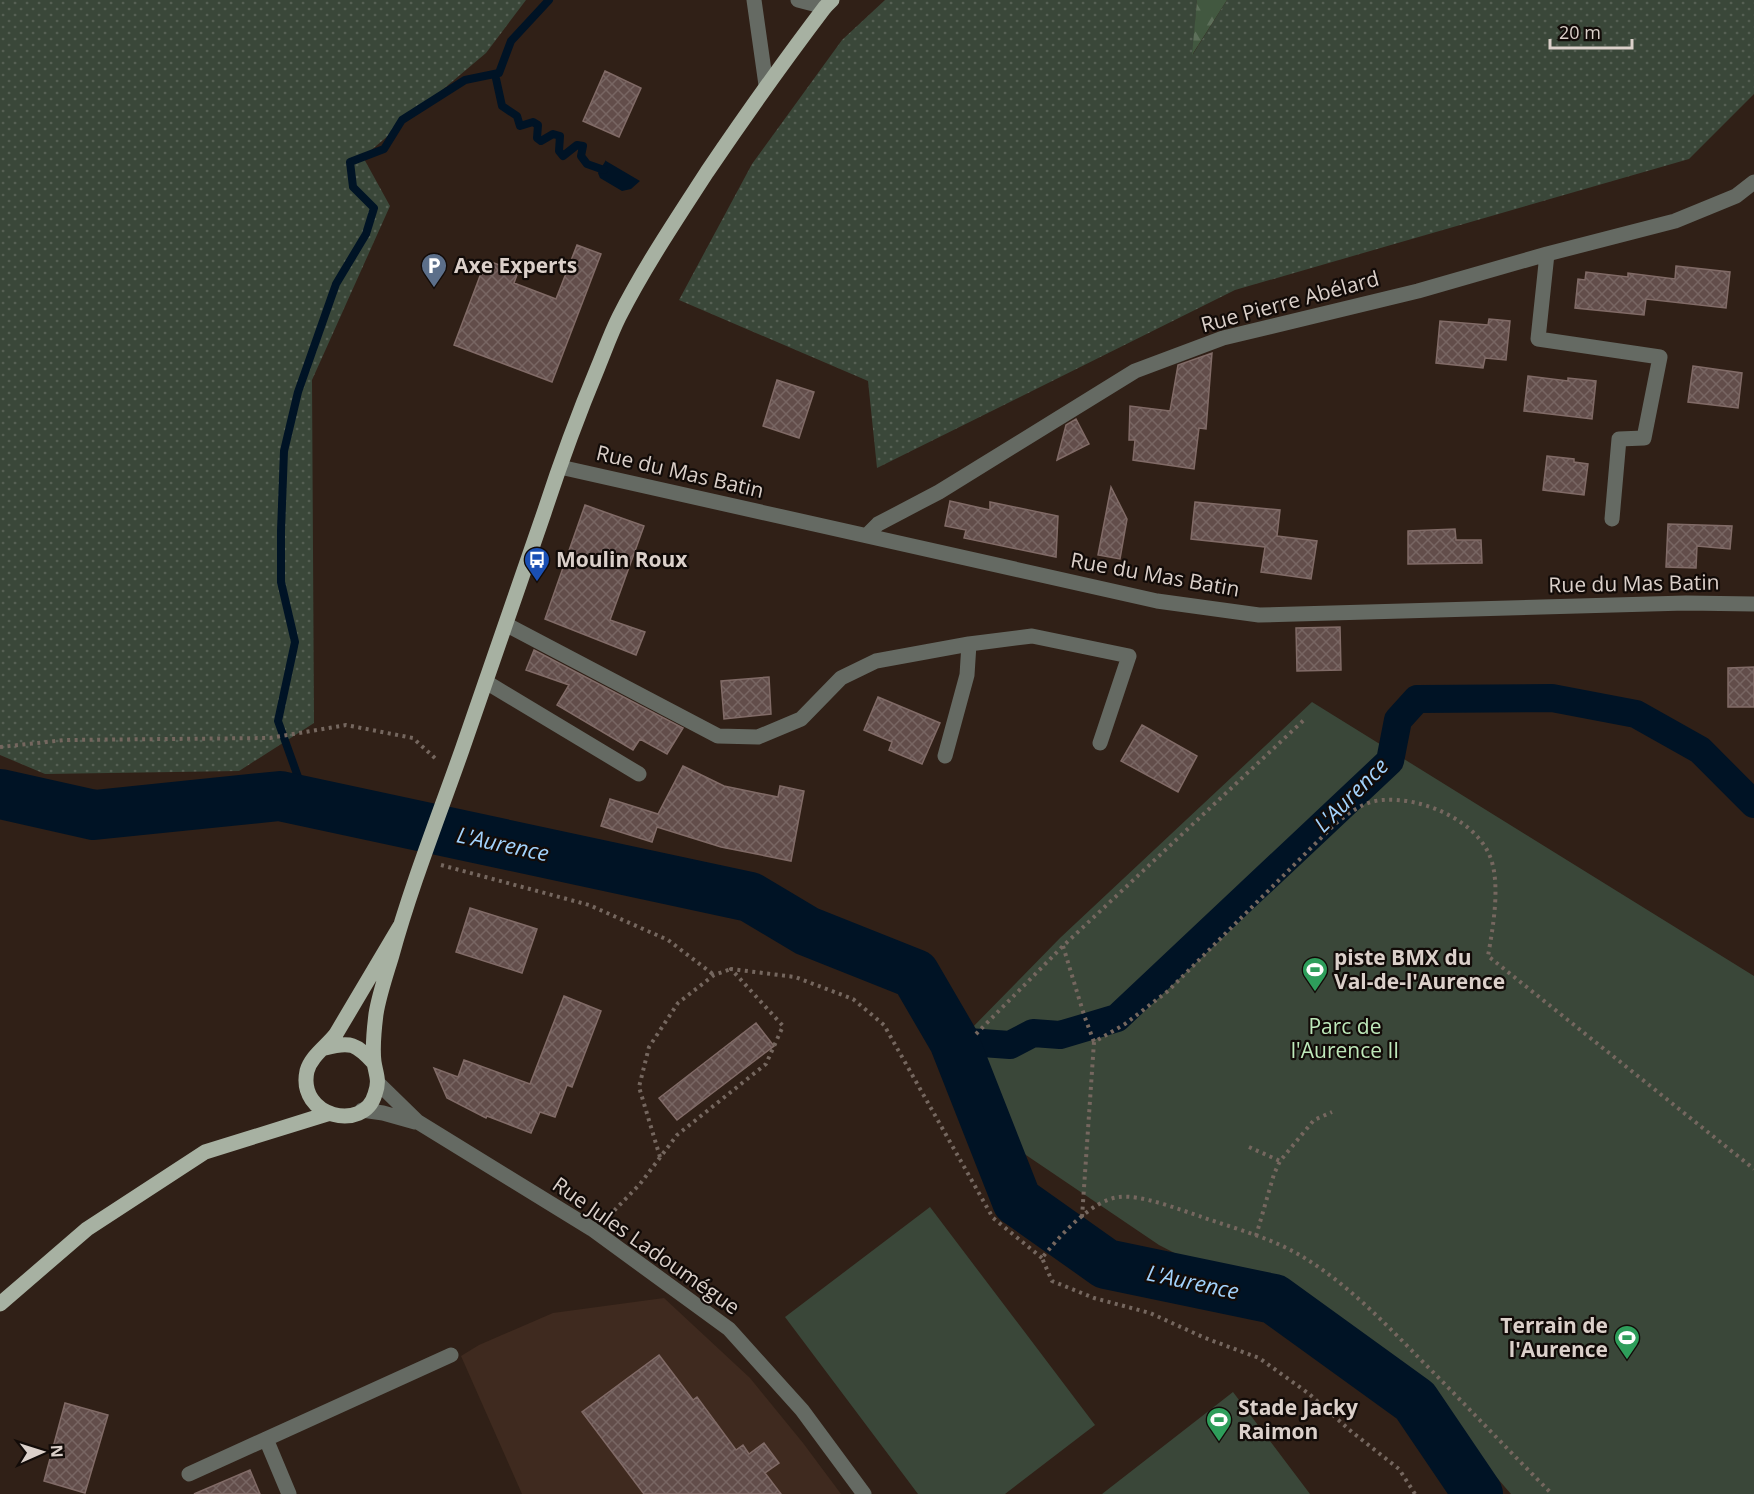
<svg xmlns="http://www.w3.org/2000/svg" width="1754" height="1494" font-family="'Open Sans',sans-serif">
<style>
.built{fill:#3f2a1f}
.grass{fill:url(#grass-dots)}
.forest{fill:url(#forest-firs)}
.park{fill:#3a4739}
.water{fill:#001325}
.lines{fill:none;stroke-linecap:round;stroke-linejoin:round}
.stream{stroke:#001325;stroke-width:8}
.canal{stroke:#001325;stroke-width:28}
.river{stroke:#001325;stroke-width:50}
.building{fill:url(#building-cross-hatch);stroke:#816b67;stroke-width:1.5}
.path{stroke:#75675f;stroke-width:4;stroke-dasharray:3 4.5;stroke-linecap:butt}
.minor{stroke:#656a63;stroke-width:15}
.major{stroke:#a7b1a2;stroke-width:15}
.labels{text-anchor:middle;stroke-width:4.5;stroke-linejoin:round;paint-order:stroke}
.poi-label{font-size:21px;font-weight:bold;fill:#dbd0ca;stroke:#120b08;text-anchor:start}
.street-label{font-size:21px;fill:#dbd0ca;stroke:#120b08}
.park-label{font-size:21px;fill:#bee9ba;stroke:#120b08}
.water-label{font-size:22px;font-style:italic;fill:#a2d2fc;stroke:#120b08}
</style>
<defs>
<pattern id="grass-dots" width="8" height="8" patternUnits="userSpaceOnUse" patternTransform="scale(1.5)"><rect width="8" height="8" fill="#3a4739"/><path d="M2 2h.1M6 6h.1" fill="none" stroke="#566054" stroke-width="1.8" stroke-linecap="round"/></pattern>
<pattern id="forest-firs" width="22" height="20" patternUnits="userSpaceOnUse" patternTransform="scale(1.5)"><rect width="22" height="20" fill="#425840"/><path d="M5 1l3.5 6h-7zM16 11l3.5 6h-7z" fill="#5d6f5a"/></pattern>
<pattern id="building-cross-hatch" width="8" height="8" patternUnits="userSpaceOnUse" patternTransform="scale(1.5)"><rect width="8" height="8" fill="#624d4a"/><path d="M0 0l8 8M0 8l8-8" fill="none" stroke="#786663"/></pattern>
</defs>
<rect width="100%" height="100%" fill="#302017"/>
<!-- built -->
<path class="built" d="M 664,1298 L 750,1378 L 803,1443 L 841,1494 L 522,1494 L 461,1356 L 479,1345 L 553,1313 Z"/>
<!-- grass -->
<path class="grass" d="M 0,0 L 526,0 L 486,53 L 363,157 L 390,206 L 312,380 L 314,723 L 239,771 L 45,774 L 0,755 Z
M 885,0 L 1197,0 L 1193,54 L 1227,0 L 1754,0 L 1754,94 L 1689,159 L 1235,290 L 877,468 L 868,381 L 679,300 L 752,164 L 842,40 Z"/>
<!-- forest -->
<path class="forest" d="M 1197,0 L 1227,0 L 1192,55 Z"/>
<!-- park -->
<path class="park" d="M 1312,702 L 1754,976 L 1754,1494 L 1511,1494 L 1404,1371 L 1159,1245 L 1023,1153 L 968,1032 L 1060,938 Z
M 930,1207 L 1095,1425 L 1005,1494 L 918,1494 L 785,1317 Z
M 1233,1392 L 1310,1494 L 1102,1494 Z"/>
<!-- water -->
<path class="water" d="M 606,160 L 606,161 L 640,181 L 631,189 L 622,191 L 600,178 L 598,173 Z"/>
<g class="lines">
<!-- stream -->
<path class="stream" d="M 495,74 L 502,106 L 517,116 L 520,126 L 533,122 L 538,125 L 537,138 L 541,141 L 553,134 L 560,136 L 559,151 L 563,156 L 577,145 L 583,146 L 581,156 L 587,164 L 604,170
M 307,802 L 278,721 L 295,642 L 281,582 L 281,531 L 284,451 L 298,392 L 336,284 L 366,234 L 374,208 L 353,187 L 350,162 L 384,149 L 402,120 L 465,80 L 499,73 L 511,41 L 549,0"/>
<!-- canal -->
<path class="canal" d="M 954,1041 L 1010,1045 L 1033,1033 L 1060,1035 L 1117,1018 L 1390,761 L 1398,720 L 1417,699 L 1552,698 L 1636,714 L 1700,750 L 1754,804"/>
<!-- river -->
<path class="river" d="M 0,794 L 94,815 L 280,796 L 750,897 L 807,931 L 915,974 L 954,1041 L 1017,1201 L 1106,1264 L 1274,1299 L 1415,1401 L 1478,1494"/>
</g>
<!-- building -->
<path class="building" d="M 605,71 L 641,88 L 619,137 L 583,121 Z
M 577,245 L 601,254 L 552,382 L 454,345 L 486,260 L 518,272 L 514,283 L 556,299 Z
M 1676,266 L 1730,272 L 1726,308 L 1646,299 L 1644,315 L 1575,308 L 1578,279 L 1585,280 L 1586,272 L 1628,277 L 1628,273 L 1675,279 Z
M 1489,319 L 1510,321 L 1506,360 L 1485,358 L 1483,368 L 1436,363 L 1440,321 L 1488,325 Z
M 1212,353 L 1206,429 L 1199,428 L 1194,469 L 1133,460 L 1135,440 L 1129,440 L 1130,406 L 1170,411 L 1178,365 Z
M 1693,366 L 1742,373 L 1738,408 L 1688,402 Z
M 1528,376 L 1568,381 L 1568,378 L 1596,381 L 1592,419 L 1524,411 Z
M 777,380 L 814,392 L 799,438 L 763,426 Z
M 1076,419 L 1089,444 L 1057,460 L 1066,425 Z
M 1547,456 L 1574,459 L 1574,462 L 1588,464 L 1584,495 L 1543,490 Z
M 1111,487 L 1127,519 L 1120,559 L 1098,555 Z
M 950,501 L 990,510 L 990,502 L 1058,516 L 1056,557 L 964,538 L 966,530 L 945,526 Z
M 1195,502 L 1280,510 L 1277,536 L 1317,541 L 1311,579 L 1261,572 L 1265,547 L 1191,539 Z
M 585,505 L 644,526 L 610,620 L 645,632 L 636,655 L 545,619 Z
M 1668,524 L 1732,526 L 1730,549 L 1697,546 L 1696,568 L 1666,567 Z
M 1455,529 L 1456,540 L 1481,540 L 1482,563 L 1408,564 L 1408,531 Z
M 1340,627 L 1341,670 L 1297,671 L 1296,628 Z
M 534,650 L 683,728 L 667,754 L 640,739 L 633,750 L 557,705 L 569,685 L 526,670 Z
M 1754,667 L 1754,707 L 1728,707 L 1728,668 Z
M 769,677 L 771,714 L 724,719 L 721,681 Z
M 878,697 L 940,723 L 922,764 L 889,750 L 892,742 L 864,730 Z
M 1142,725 L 1197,756 L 1178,792 L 1121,761 Z
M 683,766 L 724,786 L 778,797 L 780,786 L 804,791 L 791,861 L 721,847 L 657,827 L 652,842 L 601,826 L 610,799 L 658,814 Z
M 470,908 L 537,929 L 522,973 L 456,952 Z
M 564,996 L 601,1011 L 572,1087 L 567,1085 L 555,1117 L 540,1112 L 531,1133 L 487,1116 L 486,1118 L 447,1098 L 434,1068 L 458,1077 L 464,1060 L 530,1084 Z
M 756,1023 L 774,1046 L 677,1120 L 659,1098 Z
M 659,1355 L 693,1400 L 697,1397 L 736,1450 L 743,1445 L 749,1454 L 764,1443 L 779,1463 L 765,1473 L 781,1494 L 644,1494 L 582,1412 Z
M 65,1403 L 108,1415 L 85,1493 L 44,1481 Z
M 250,1470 L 260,1494 L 194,1494 Z"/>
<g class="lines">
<!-- path -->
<path class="path" d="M 0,747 L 65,740 L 270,738 L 346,725 L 413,738 L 437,760
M 441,865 L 589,905 L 668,940 L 714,975
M 1063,946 L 1084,1015 L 1094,1042
M 976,1034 L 1063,946 L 1306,718
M 1249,1147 L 1280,1161
M 660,1157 L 639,1087 L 649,1047 L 678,1003 L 714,975 L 731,969
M 609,1216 L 640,1184 L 677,1135 L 766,1064 L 783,1026 L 731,969 L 795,977 L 853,999 L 884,1025 L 993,1218 L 1042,1258
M 1082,1217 L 1094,1042 L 1125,1024 L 1168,991 L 1335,824 C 1349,813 1364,801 1383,800 C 1420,797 1471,818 1488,852 C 1502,879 1493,927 1488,956 L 1754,1169
M 1256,1236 L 1274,1174 L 1280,1161 L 1314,1120 L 1332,1112
M 1415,1494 L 1399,1469 L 1352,1432 L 1308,1393 L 1259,1358 L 1205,1338 L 1150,1313 L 1094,1298 L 1052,1281 L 1042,1258 C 1058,1238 1091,1200 1119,1197 C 1140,1194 1181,1210 1202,1217 C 1236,1229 1272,1238 1303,1257 C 1346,1283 1384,1322 1419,1358 C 1464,1403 1507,1449 1552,1494"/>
<!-- minor -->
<path class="minor" d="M 754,0 L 766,85
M 798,0 L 825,7 L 824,0
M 1547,254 L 1538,339 L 1660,357 L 1644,438 L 1619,439 L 1612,519
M 560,467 L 1157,601 L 1259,615 L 1686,603 L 1754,604
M 867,535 L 878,524 L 939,492 L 1135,371 L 1223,338 L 1418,291 L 1547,254 L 1675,221 L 1736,196 L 1754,182
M 507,625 L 718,736 L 758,737 L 801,719 L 841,678 L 876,661 L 969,644 L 1032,636 L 1129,656 L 1100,743
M 486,682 L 639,774
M 945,756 L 967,675 L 969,644
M 378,1083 L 418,1122 L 592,1229 L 729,1329 L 802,1410 L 864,1494
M 362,1110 L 383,1113 L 415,1122
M 266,1439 L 289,1494
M 189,1474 L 451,1355"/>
<!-- major -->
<path class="major" d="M 400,926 L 336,1034 C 327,1046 311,1056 307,1071 C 297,1117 364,1133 375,1094 C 380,1080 376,1075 374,1062 C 372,1046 374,1030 376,1014 C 379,995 386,975 392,955 C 411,886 438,818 462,750 C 489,671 517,592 544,513 C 560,464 578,415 598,367 C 605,350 611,333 619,317 C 645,266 676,220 707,172 C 745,116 784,61 825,7 L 832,0
M 325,1048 C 351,1041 356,1044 374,1063
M 0,1304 L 87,1229 L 205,1152 L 327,1114"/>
</g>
<!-- icons -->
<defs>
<symbol id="parking-pin" viewBox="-11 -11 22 30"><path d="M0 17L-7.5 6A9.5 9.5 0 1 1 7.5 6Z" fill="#5c6f8a" stroke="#120b08"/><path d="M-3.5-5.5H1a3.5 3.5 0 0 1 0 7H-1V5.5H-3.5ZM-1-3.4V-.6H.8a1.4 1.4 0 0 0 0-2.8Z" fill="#fff"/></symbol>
<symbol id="bus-pin" viewBox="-11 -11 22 30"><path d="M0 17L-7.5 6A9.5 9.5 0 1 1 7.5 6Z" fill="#1a4fb4" stroke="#120b08"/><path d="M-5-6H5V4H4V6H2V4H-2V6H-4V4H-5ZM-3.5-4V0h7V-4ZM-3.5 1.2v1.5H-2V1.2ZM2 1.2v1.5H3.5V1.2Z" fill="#fff"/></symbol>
<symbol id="stadium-pin" viewBox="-11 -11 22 30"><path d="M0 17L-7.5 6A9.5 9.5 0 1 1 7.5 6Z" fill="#2e9e5b" stroke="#120b08"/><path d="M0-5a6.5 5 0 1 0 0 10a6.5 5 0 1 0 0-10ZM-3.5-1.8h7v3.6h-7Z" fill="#fff"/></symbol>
</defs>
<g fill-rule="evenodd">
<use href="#parking-pin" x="419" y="251" width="30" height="40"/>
<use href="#bus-pin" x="522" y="545" width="30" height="40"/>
<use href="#stadium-pin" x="1300" y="955" width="30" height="40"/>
<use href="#stadium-pin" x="1612" y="1323" width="30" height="40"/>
<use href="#stadium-pin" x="1204" y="1405" width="30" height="40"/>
</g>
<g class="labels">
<!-- poi labels -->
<g class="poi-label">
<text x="454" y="273">Axe Experts</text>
<text x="556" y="567">Moulin Roux</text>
<text x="1334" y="965">piste BMX du<tspan x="1334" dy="24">Val-de-l'Aurence</tspan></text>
<text x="1608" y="1333" text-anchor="end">Terrain de<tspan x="1608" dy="24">l'Aurence</tspan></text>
<text x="1238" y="1415">Stade Jacky<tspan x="1238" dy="24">Raimon</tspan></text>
</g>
<!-- street labels -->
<g class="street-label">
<text transform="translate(1290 302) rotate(-15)" y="7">Rue Pierre Abélard</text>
<text transform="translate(680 472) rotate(13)" y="7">Rue du Mas Batin</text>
<text transform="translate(1155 575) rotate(10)" y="7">Rue du Mas Batin</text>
<text transform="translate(1634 584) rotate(-1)" y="7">Rue du Mas Batin</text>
<text transform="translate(646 1246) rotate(35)" y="7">Rue Jules Ladoumégue</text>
</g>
<!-- park labels -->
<g class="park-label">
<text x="1345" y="1034">Parc de<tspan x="1345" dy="24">l'Aurence II</tspan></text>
</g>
<!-- water labels -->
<g class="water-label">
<text transform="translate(1351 795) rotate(-45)" y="8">L'Aurence</text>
<text transform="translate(503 844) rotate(12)" y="8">L'Aurence</text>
<text transform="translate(1193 1282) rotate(12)" y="8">L'Aurence</text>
</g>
</g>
<!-- north arrow -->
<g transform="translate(42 1452) rotate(87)" stroke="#120b08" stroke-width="4.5" paint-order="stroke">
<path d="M0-4.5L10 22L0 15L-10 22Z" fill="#dbd0ca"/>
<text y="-9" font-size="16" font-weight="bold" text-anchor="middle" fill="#dbd0ca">N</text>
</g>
<!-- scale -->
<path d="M1550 39v9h82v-9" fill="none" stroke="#dbd0ca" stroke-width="3"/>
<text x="1559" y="39" font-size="18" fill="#dbd0ca" stroke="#120b08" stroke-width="4.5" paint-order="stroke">20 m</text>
</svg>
